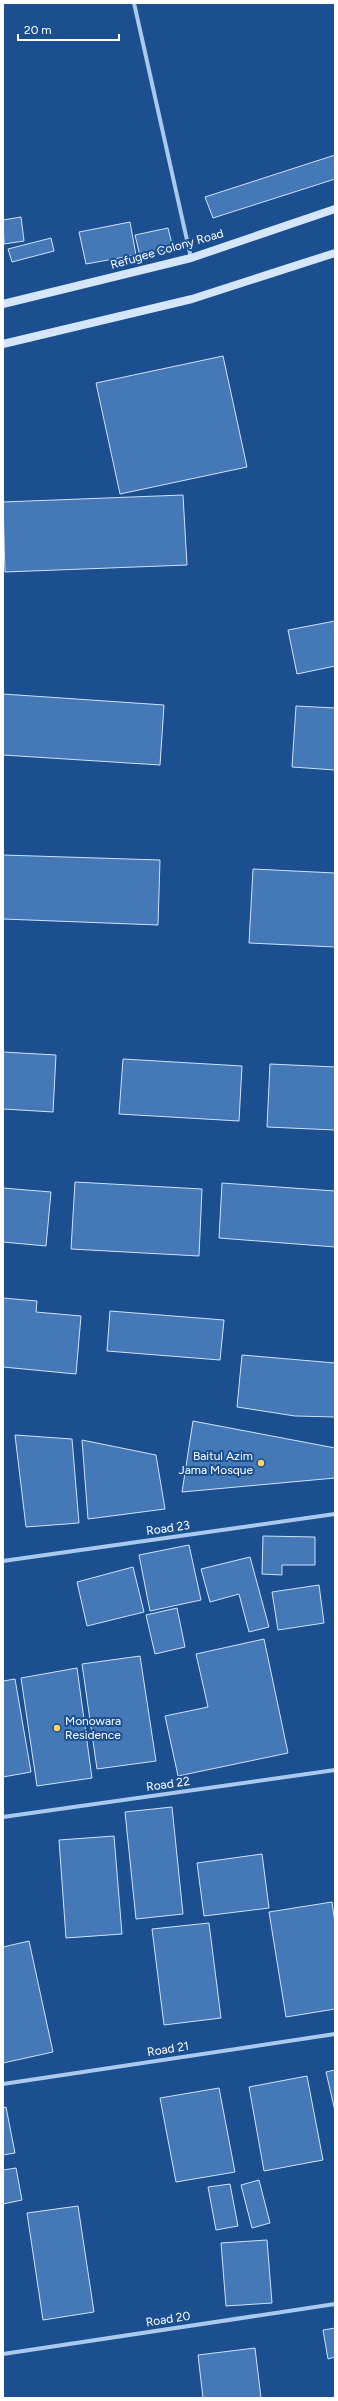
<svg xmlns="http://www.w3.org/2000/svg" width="338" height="2401" font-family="Figtree,sans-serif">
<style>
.building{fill:#4478b7;stroke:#cfe3fa}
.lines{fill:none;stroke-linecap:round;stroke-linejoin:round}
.street{stroke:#a9c9ee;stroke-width:4}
.secondary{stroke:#d6e6fa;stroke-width:8}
.poi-dot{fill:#ffd166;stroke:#1b4f8f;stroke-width:1.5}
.labels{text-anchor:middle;stroke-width:4;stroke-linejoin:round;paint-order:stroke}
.street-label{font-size:12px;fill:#fff;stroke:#1b4f8f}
.poi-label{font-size:12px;fill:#fff;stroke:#1b4f8f;text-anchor:end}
</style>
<rect width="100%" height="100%" fill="#1b4f8f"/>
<!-- building -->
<path class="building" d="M 335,155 L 335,179 L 213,218 L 205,197 Z
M 21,217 L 24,241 L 4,244 L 3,220 Z
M 130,222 L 136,255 L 86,264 L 79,232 Z
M 168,228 L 173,248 L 140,256 L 135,235 Z
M 51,238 L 54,251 L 12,262 L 8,249 Z
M 223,356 L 247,467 L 120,494 L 96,383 Z
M 183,495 L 187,565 L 5,572 L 3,502 Z
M 335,621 L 335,666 L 297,674 L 288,630 Z
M 3,694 L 164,705 L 160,765 L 3,755 Z
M 296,706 L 335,708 L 335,770 L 292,767 Z
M 3,855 L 160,860 L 158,925 L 3,919 Z
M 253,869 L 335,873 L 335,947 L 249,943 Z
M 3,1052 L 56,1055 L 53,1112 L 3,1109 Z
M 123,1059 L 242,1066 L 239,1121 L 119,1114 Z
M 270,1064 L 335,1067 L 335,1130 L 267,1127 Z
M 75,1182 L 202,1189 L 199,1256 L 71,1249 Z
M 222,1183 L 335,1191 L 335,1247 L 219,1238 Z
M 3,1188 L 51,1192 L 46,1246 L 3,1242 Z
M 3,1298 L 37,1301 L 36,1312 L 81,1316 L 76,1374 L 3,1367 Z
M 110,1311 L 224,1320 L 220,1360 L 107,1351 Z
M 242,1355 L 335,1363 L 335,1417 L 295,1416 L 237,1407 Z
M 193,1421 L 335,1448 L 335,1478 L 182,1492 Z
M 15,1435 L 72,1439 L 79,1523 L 26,1527 Z
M 82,1440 L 156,1455 L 165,1509 L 88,1519 Z
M 263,1536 L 315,1537 L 315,1565 L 282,1565 L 282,1575 L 262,1574 Z
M 189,1545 L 201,1600 L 150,1611 L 139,1555 Z
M 250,1557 L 269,1627 L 249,1632 L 239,1594 L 210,1602 L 201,1569 Z
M 133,1567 L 144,1612 L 87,1626 L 77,1582 Z
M 319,1585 L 324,1623 L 278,1630 L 272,1592 Z
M 177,1608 L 185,1647 L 155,1654 L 146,1615 Z
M 264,1639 L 288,1753 L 178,1776 L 165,1716 L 208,1707 L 196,1654 Z
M 140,1656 L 156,1761 L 97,1769 L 82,1664 Z
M 77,1668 L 92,1778 L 37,1786 L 21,1678 Z
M 15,1679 L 31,1772 L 3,1777 L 3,1681 Z
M 172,1807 L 183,1914 L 136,1919 L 125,1812 Z
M 114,1836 L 122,1934 L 66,1938 L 59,1840 Z
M 262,1854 L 269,1908 L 204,1916 L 197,1863 Z
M 332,1902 L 335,1923 L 335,2009 L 286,2017 L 269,1912 Z
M 209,1923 L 221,2018 L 164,2025 L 152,1929 Z
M 29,1941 L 53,2052 L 3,2063 L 3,1947 Z
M 335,2070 L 335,2111 L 326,2072 Z
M 307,2076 L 323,2160 L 264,2171 L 249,2087 Z
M 219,2088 L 235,2172 L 176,2182 L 160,2098 Z
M 6,2107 L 15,2153 L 3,2155 L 3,2108 Z
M 16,2168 L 22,2200 L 3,2204 L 3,2170 Z
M 259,2180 L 270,2223 L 252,2228 L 241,2185 Z
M 230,2184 L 238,2226 L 216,2230 L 208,2187 Z
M 78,2206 L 94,2312 L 43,2320 L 27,2213 Z
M 267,2240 L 272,2303 L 226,2306 L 221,2243 Z
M 335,2328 L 335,2357 L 328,2359 L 323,2330 Z
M 255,2348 L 261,2398 L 203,2398 L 198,2355 Z"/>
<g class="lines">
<!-- street -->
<path class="street" d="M 134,3 L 191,258
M 3,1561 L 335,1514
M 3,1817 L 335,1770
M 3,2084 L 335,2034
M 3,2354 L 335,2304"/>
<!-- secondary -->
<path class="secondary" d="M 3,304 L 191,258 L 335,209
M 3,344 L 192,299 L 335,253"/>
</g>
<!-- markers -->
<g class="poi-dot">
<circle cx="261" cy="1463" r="4"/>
<circle cx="57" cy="1728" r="4"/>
</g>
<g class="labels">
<!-- street labels -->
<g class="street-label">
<text transform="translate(167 249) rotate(-16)" y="4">Refugee Colony Road</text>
<text transform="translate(168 1528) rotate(-8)" y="4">Road 23</text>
<text transform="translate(168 1784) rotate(-8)" y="4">Road 22</text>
<text transform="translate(168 2049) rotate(-9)" y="4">Road 21</text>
<text transform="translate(168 2319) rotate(-9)" y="4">Road 20</text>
</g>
<!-- poi labels -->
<g class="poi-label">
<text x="253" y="1460">Baitul Azim<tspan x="253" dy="14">Jama Mosque</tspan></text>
<text x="65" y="1725" text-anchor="start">Monowara<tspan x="65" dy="14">Residence</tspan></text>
</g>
</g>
<!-- border -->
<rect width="338" height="2401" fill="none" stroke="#ffffff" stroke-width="8"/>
<!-- scale -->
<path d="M18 34v6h101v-6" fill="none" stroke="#ffffff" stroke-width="2"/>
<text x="24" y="34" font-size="12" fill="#ffffff" stroke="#1b4f8f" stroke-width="3" paint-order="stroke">20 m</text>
</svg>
